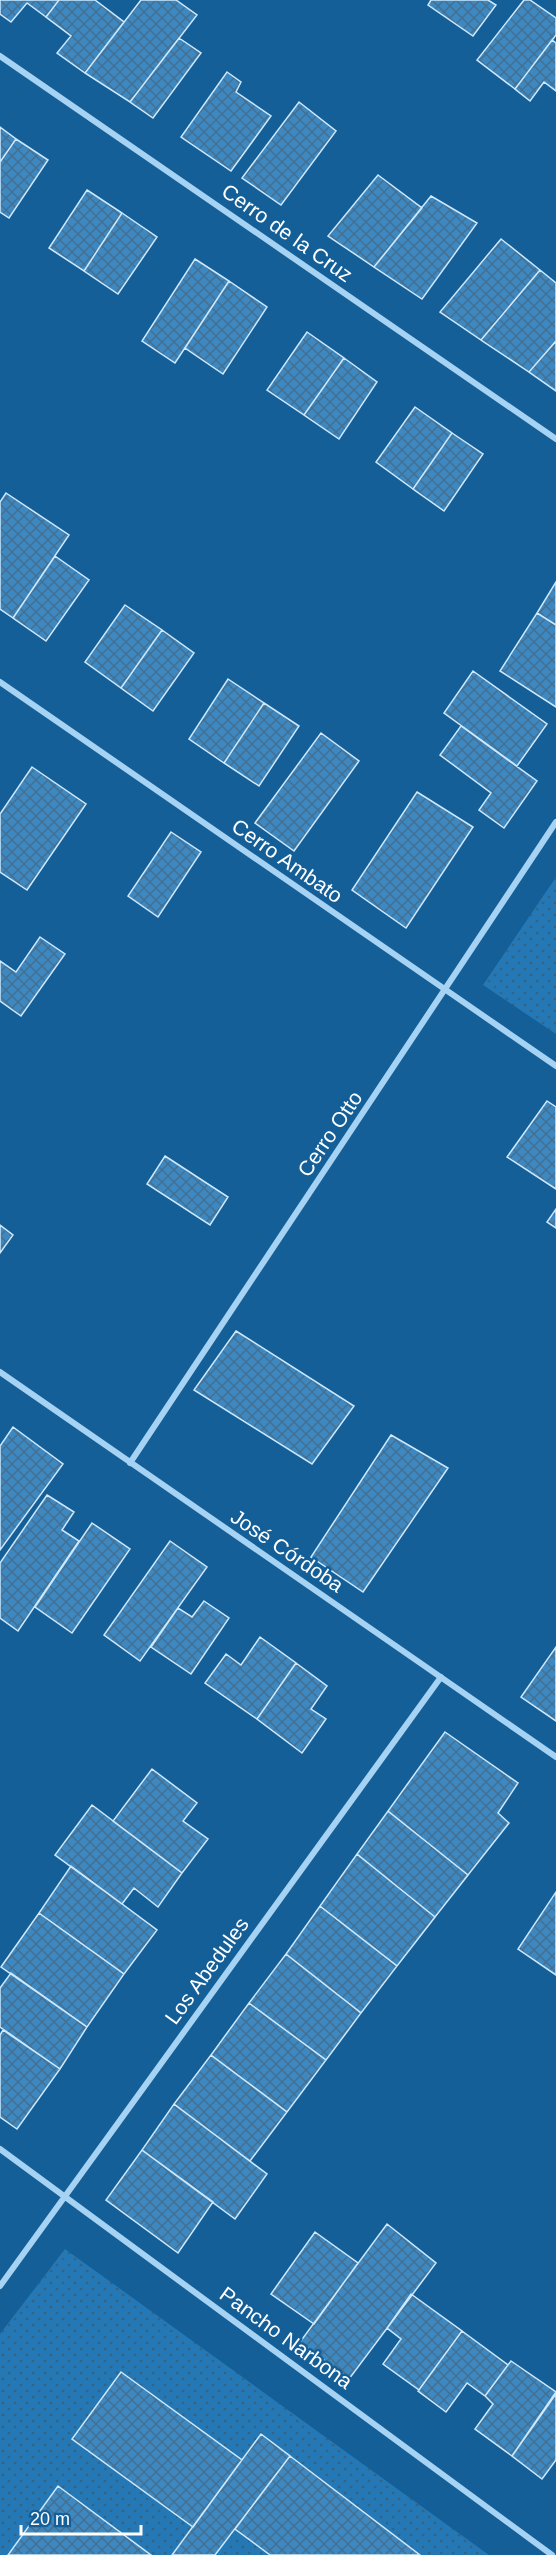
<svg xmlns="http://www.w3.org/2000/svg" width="556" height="2555" font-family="Arial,sans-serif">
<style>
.grass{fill:url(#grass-dots)}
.building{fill:url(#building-cross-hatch);stroke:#cee9fd;stroke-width:1.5}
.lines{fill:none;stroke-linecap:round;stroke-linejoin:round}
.minor{stroke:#a6d3f3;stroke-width:6}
.labels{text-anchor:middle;stroke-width:5;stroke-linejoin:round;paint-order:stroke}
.street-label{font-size:21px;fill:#fff;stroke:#145f98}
</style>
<defs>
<pattern id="grass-dots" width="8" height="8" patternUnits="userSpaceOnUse" patternTransform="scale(1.5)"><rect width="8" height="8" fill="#2378b5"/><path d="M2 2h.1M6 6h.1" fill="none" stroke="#386280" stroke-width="1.8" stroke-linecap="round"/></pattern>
<pattern id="building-cross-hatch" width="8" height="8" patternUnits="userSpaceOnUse" patternTransform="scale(1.5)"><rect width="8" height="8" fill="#3d88c0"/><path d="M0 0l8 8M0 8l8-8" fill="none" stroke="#437092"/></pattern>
</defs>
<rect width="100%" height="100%" fill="#145f98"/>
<!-- grass -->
<path class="grass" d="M 556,877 L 556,1034 L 483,985 Z
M 65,2249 L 489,2555 L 0,2555 L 0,2334 Z"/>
<!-- building -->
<path class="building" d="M 0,0 L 59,0 L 46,17 L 27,3 L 11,22 L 0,14 Z
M 59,0 L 95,0 L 124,22 L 85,73 L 57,53 L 71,36 L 46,17 Z
M 141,0 L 176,0 L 197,15 L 130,102 L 85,73 Z
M 431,0 L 488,0 L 496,5 L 473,36 L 428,5 Z
M 524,0 L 530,0 L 556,18 L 556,35 L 515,89 L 477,60 Z
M 179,38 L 201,53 L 153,118 L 130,102 Z
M 552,40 L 556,43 L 556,91 L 544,82 L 530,101 L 515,89 Z
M 227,72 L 241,82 L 236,92 L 271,116 L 231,171 L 181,137 Z
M 299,102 L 336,131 L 281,205 L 242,178 Z
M 0,127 L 16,139 L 0,162 Z
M 16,139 L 48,160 L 9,218 L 0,212 L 0,162 Z
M 378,175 L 422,208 L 374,267 L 328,236 Z
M 87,190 L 122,213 L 84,271 L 49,248 Z
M 431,196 L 477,223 L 422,299 L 374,267 Z
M 122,213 L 157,237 L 118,294 L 84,271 Z
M 501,239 L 540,270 L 481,340 L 440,312 Z
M 195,259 L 229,281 L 175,363 L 142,341 Z
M 540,270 L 556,283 L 556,341 L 529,372 L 481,340 Z
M 229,281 L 267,307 L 223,374 L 185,348 Z
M 307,332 L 344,358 L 304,415 L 267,390 Z
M 556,341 L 556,391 L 529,372 Z
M 344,358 L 377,382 L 339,439 L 304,415 Z
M 415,407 L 452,433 L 413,489 L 376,462 Z
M 452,433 L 483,454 L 444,511 L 413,489 Z
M 6,493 L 69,535 L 13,618 L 0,609 L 0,502 Z
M 55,556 L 89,580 L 46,641 L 13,618 Z
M 556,582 L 556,625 L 537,613 Z
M 125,605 L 162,630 L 121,688 L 85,662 Z
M 537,613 L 556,625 L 556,707 L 500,671 Z
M 162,630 L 194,653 L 153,711 L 121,688 Z
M 473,671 L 547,724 L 517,766 L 444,713 Z
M 228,679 L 264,703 L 224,763 L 189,739 Z
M 264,703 L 299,726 L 259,786 L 224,763 Z
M 461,726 L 537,781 L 504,828 L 479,810 L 491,793 L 440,755 Z
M 321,733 L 359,761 L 294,851 L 255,823 Z
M 32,767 L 86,804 L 27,890 L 0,872 L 0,814 Z
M 417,792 L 473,827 L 406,928 L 352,890 Z
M 171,832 L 201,852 L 158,917 L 128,896 Z
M 40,937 L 65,954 L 21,1016 L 0,1001 L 0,961 L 16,972 Z
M 547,1101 L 556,1107 L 556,1189 L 507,1157 Z
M 165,1156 L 228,1197 L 210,1225 L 147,1184 Z
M 556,1209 L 556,1228 L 547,1222 Z
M 0,1225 L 13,1235 L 0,1253 Z
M 236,1331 L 354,1406 L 312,1464 L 194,1390 Z
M 13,1427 L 63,1464 L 0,1550 L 0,1446 Z
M 391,1435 L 448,1468 L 363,1592 L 311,1557 Z
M 47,1495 L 74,1512 L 62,1530 L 79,1541 L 18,1631 L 0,1618 L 0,1563 Z
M 92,1523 L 130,1549 L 72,1633 L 35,1607 Z
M 170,1541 L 207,1567 L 140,1661 L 104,1635 Z
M 204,1601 L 229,1618 L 191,1674 L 151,1647 L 178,1608 L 192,1617 Z
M 260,1637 L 296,1663 L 257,1719 L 205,1683 L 226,1654 L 241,1665 Z
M 556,1647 L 556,1721 L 521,1697 Z
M 296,1663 L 327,1686 L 311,1709 L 326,1719 L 302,1753 L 257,1719 Z
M 445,1732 L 518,1783 L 498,1813 L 509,1823 L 468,1875 L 388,1811 Z
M 152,1769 L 197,1803 L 183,1821 L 208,1839 L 182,1873 L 113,1821 Z
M 92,1805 L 182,1873 L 158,1907 L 134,1888 L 122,1904 L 55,1855 Z
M 388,1811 L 468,1875 L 435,1917 L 357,1854 Z
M 357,1854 L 435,1917 L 397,1966 L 320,1906 Z
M 71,1866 L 157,1930 L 124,1974 L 39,1913 Z
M 556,1892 L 556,1975 L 518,1949 Z
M 320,1906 L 397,1966 L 361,2013 L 286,1954 Z
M 39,1913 L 124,1974 L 87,2027 L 1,1967 Z
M 286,1954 L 361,2013 L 326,2060 L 249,2003 Z
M 11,1973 L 87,2027 L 60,2069 L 0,2027 L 0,1988 Z
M 249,2003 L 326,2060 L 287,2112 L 211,2055 Z
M 3,2030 L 60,2069 L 17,2129 L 0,2117 L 0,2035 Z
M 211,2055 L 287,2112 L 250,2161 L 174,2104 Z
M 174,2104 L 267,2174 L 235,2219 L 142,2150 Z
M 142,2150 L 213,2202 L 178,2253 L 106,2200 Z
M 387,2224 L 436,2263 L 349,2379 L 300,2342 Z
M 315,2232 L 358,2263 L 314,2324 L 271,2294 Z
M 411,2294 L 462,2331 L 419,2390 L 383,2364 L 401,2339 L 387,2328 Z
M 462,2331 L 508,2365 L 485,2396 L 467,2383 L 446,2412 L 418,2391 Z
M 511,2361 L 556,2392 L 512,2456 L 475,2429 L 493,2404 L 485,2396 Z
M 121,2372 L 242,2460 L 193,2527 L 72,2439 Z
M 556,2394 L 556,2460 L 542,2479 L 512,2456 Z
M 261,2434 L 290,2456 L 215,2555 L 172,2555 Z
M 290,2456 L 420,2555 L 270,2555 L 235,2529 Z
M 58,2486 L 151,2555 L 8,2555 Z"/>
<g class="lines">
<!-- minor -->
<path class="minor" d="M 0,56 L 556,439
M 0,682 L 556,1066
M 0,1372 L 556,1757
M 130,1463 L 556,822
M 0,2149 L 552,2555
M 0,2286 L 441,1677"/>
</g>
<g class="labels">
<!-- street labels -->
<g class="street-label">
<text transform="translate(287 233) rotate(35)" y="7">Cerro de la Cruz</text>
<text transform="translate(287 861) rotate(35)" y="7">Cerro Ambato</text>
<text transform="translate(330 1134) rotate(-56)" y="7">Cerro Otto</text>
<text transform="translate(287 1551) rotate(34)" y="7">José Córdoba</text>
<text transform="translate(207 1971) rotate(-54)" y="7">Los Abedules</text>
<text transform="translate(286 2338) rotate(36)" y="7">Pancho Narbona</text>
</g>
</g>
<!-- scale -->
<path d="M21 2525v9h120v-9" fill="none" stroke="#ffffff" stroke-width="3"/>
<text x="30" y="2525" font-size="18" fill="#ffffff" stroke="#145f98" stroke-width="4.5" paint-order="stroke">20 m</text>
</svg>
